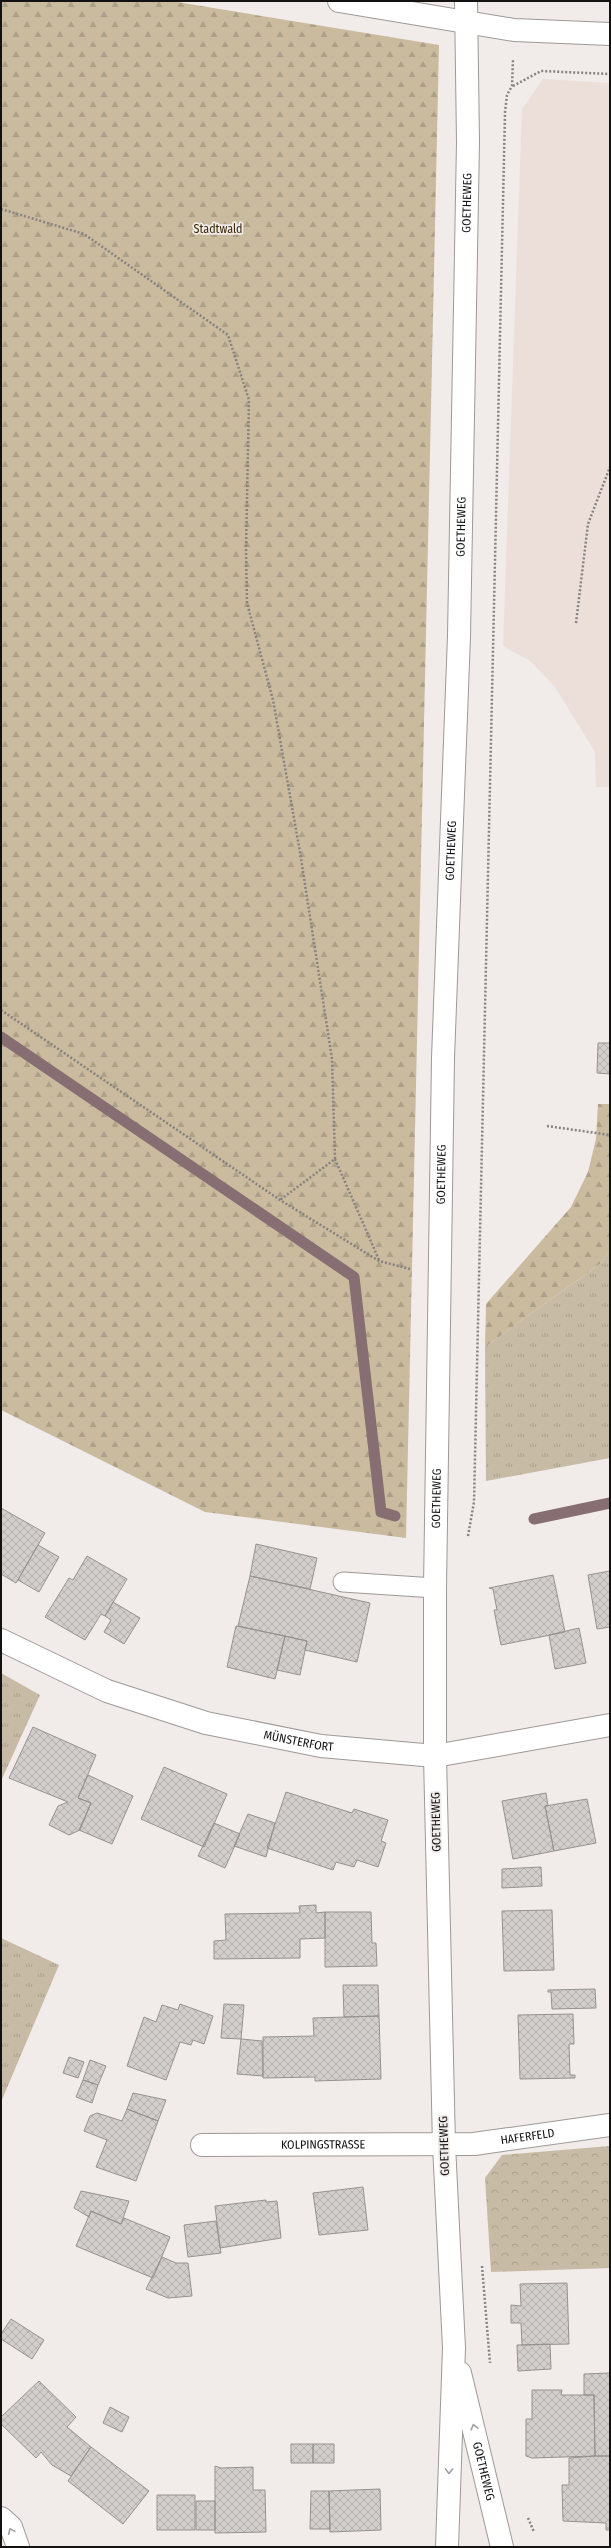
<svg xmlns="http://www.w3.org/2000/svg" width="611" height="2548" font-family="'Fira Sans Condensed',sans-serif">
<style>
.built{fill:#ecdfd9}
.grass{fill:url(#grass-tufts)}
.forest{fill:url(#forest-firs)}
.park{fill:url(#park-crowns)}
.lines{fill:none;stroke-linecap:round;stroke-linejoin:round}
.stream{stroke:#866e72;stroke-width:11}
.building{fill:url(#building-cross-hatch);stroke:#96928f}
.service-casing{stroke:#9e9996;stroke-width:21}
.minor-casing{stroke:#9e9996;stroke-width:24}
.tertiary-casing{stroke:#9e9996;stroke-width:24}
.path{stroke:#878281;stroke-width:2.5;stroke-dasharray:2 2;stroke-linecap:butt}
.service{stroke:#fff;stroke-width:19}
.minor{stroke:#fff;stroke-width:22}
.tertiary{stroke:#fff;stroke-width:22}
.oneway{stroke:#a1a0a0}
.labels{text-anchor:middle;stroke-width:3.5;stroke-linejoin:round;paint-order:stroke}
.street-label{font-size:12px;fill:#141211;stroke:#f1ebe9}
.park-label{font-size:12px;fill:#3a2803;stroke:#f1ebe9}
</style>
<defs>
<pattern id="grass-tufts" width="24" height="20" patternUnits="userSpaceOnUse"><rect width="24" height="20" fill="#c7bba5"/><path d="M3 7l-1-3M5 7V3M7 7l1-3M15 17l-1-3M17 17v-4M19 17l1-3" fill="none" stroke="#aaa08d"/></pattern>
<pattern id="forest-firs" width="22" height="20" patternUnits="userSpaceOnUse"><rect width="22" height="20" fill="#cabb9f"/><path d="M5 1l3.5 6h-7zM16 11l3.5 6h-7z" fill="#ada088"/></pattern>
<pattern id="park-crowns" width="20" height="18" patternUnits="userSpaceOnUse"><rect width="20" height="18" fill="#c7bba5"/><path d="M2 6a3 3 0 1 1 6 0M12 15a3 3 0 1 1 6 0" fill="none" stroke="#aaa08d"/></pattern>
<pattern id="building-cross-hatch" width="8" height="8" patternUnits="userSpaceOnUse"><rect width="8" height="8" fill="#d2cecb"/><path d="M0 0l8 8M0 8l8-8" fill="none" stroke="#b3b0ad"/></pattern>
</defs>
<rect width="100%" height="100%" fill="#f1ebe9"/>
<!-- built -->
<path class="built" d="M 543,79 L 610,83 L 610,787 L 596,787 L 595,752 L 555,687 L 530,661 L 503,646 L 522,109 Z"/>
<!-- grass -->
<path class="grass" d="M 610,1250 L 610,1458 L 486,1481 L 485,1347 L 601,1263 Z
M 1,1673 L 40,1695 L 1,1781 Z
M 1,1938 L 59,1965 L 1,2102 Z"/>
<!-- forest -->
<path class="forest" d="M 1,1 L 171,1 L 439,45 L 406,1538 L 205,1512 L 1,1410 Z
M 598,1104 L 610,1104 L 610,1250 L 601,1263 L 485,1347 L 486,1304 L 571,1207 L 588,1172 L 596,1139 Z"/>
<!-- park -->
<path class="park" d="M 610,2146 L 610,2268 L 491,2272 L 485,2178 L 502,2155 Z"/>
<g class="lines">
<!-- stream -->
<path class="stream" d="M 1,1037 L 354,1277 L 381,1512 L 395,1516
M 534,1519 L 610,1503"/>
</g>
<!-- building -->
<path class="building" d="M 598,1043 L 610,1043 L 610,1074 L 597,1073 Z
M 1,1508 L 45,1533 L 16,1583 L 1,1574 Z
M 256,1544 L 317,1558 L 310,1589 L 250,1576 Z
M 38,1545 L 59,1557 L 39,1592 L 18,1580 Z
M 87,1556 L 127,1579 L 105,1616 L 101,1614 L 85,1640 L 45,1617 L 69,1578 L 73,1580 Z
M 610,1571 L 610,1627 L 597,1629 L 588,1575 Z
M 553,1575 L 565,1632 L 501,1645 L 494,1610 L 497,1610 L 493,1589 L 489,1588 Z
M 250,1576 L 370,1603 L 357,1662 L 305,1650 L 307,1641 L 238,1626 Z
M 113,1602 L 140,1618 L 124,1644 L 104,1632 L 111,1620 L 105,1616 Z
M 236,1626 L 285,1636 L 275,1679 L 227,1667 Z
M 579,1628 L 586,1663 L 555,1669 L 549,1635 Z
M 285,1636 L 307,1641 L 300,1675 L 277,1670 Z
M 33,1727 L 96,1755 L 78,1798 L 91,1803 L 80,1830 L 69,1835 L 49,1825 L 58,1806 L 68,1802 L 9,1778 Z
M 164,1767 L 227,1794 L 204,1847 L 141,1819 Z
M 88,1775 L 133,1796 L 112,1844 L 79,1830 L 91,1803 L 78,1798 Z
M 286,1792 L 352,1813 L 354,1809 L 388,1820 L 381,1841 L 386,1843 L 378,1867 L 357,1860 L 354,1867 L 336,1862 L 333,1870 L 267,1848 Z
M 546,1793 L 548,1806 L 545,1806 L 554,1851 L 513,1859 L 502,1801 Z
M 587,1799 L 596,1843 L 554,1851 L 545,1806 Z
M 248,1814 L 275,1823 L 266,1857 L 234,1846 Z
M 214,1823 L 240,1834 L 225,1868 L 198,1856 Z
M 541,1867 L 542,1886 L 502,1888 L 502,1869 Z
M 316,1905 L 316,1913 L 325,1912 L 325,1938 L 300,1939 L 300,1958 L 214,1959 L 214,1941 L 226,1940 L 225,1914 L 300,1913 L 299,1906 Z
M 552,1910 L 554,1970 L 504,1971 L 502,1911 Z
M 325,1912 L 371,1912 L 372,1943 L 376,1943 L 377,1966 L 325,1967 Z
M 343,1985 L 378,1985 L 379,2016 L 344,2017 Z
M 595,1989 L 596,2008 L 552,2009 L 551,1992 L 548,1992 L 548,1990 Z
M 180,2004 L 213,2016 L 204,2044 L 193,2040 L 191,2045 L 180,2042 L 166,2080 L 127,2066 L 144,2017 L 156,2022 L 162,2005 L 178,2010 Z
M 224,2004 L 244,2005 L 241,2039 L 221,2038 Z
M 573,2014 L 574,2044 L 569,2044 L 570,2075 L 575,2075 L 575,2078 L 520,2079 L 518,2015 Z
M 379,2016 L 381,2079 L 315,2081 L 315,2077 L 263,2078 L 263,2037 L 314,2036 L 313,2018 Z
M 241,2039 L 262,2041 L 263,2076 L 237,2074 Z
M 69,2057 L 84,2062 L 78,2078 L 63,2073 Z
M 90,2060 L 106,2066 L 98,2085 L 83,2080 Z
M 83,2080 L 98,2085 L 92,2103 L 76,2097 Z
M 133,2093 L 166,2100 L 158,2121 L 127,2109 Z
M 127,2109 L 158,2121 L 136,2181 L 96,2167 L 107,2140 L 84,2131 L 90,2116 L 97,2113 L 122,2121 Z
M 363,2187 L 368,2230 L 319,2235 L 313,2193 Z
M 81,2191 L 129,2201 L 121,2224 L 91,2211 L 89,2217 L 74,2208 Z
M 266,2200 L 266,2202 L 277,2201 L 281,2238 L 220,2248 L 215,2206 Z
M 91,2211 L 121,2224 L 124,2218 L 170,2237 L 153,2278 L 76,2246 Z
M 216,2221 L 221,2253 L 188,2257 L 184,2225 Z
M 162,2257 L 176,2263 L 188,2263 L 192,2296 L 168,2298 L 146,2289 Z
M 567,2283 L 569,2344 L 522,2345 L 521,2323 L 511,2323 L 511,2305 L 521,2306 L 520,2284 Z
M 11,2319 L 44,2340 L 32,2359 L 1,2339 L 1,2334 Z
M 550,2344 L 551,2369 L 518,2371 L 517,2345 Z
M 610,2373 L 610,2456 L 595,2456 L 594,2395 L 584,2395 L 584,2374 Z
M 39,2381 L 76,2417 L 67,2427 L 91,2447 L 71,2476 L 52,2465 L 41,2452 L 36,2458 L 1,2424 L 1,2417 Z
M 532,2390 L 562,2390 L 561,2395 L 594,2395 L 595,2456 L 532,2458 L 526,2456 L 526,2419 L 532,2419 Z
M 110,2407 L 129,2417 L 122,2432 L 103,2423 Z
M 291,2444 L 313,2444 L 313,2463 L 291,2463 Z
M 313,2444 L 334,2444 L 334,2463 L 313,2463 Z
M 91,2447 L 149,2491 L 123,2524 L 68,2481 Z
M 595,2456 L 610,2456 L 610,2530 L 606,2530 L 606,2523 L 563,2521 L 562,2485 L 569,2485 L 569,2458 Z
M 215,2466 L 221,2468 L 253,2467 L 253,2490 L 265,2490 L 266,2532 L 215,2533 Z
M 380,2489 L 381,2530 L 330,2532 L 329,2491 Z
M 311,2491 L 329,2491 L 330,2529 L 310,2529 Z
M 157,2495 L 195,2495 L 195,2530 L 157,2530 Z
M 196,2501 L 215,2501 L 215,2530 L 196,2530 Z"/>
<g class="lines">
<defs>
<path id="service" d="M 343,1582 L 435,1588"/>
<g id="minor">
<path d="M 339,1 L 514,30 L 610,34"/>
<path id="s1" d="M 1,1640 L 107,1691 L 206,1723 L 321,1746 L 435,1756 L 610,1725"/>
<path id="s2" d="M 202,2145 L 474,2144 L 610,2125"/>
<path d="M 1,2518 L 11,2527 L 18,2547"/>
</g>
<g id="tertiary">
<path id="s3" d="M 460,2373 L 502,2547"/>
<path id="s4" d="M 447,2547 L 454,2348 L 444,2145 L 435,1756 L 435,1588 L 443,1058 L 459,636 L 468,142 L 466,1"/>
</g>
</defs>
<!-- service casing -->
<use href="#service" class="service-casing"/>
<!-- minor casing -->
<use href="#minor" class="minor-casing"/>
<!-- tertiary casing -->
<use href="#tertiary" class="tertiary-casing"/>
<!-- path -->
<path class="path" d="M 513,86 L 541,71 L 610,74
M 1,209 L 84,234 L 228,335 L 249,400 L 246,549 L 247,603 L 273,700 L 300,852 L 332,1059 L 335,1159 L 280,1200
M 576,623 L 588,524 L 610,467
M 1,1010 L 280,1200 L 379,1261 L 410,1269
M 547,1126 L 610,1135
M 335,1159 L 379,1260
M 468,1536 L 474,1502 L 505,112 L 507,95 L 512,86 L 513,59
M 482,2266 L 490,2363
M 528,2518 L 534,2532"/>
<!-- service -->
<use href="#service" class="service"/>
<!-- minor -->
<use href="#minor" class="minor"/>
<!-- tertiary -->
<use href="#tertiary" class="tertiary"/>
</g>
<!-- one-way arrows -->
<defs><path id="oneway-chevron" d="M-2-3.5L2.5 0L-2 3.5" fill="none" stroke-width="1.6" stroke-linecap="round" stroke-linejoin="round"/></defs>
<g class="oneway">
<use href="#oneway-chevron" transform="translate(474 2427) rotate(-104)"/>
<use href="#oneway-chevron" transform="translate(449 2471) rotate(92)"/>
<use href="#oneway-chevron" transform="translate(11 2531) rotate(-114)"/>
</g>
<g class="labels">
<!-- street labels -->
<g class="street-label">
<text dy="4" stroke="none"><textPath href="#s4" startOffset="2345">GOETHEWEG</textPath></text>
<text dy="4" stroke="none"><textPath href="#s4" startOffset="2021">GOETHEWEG</textPath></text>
<text dy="4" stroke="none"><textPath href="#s4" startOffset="1697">GOETHEWEG</textPath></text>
<text dy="4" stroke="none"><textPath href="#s4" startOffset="1373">GOETHEWEG</textPath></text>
<text dy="4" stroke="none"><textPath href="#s4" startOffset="1049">GOETHEWEG</textPath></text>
<text dy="4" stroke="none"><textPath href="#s1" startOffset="316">MÜNSTERFORT</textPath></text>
<text transform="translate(436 1822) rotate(-91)" y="4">GOETHEWEG</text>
<text dy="4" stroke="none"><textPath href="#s2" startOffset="326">HAFERFELD</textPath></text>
<text dy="4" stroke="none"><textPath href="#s2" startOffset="121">KOLPINGSTRASSE</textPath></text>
<text transform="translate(444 2146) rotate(-92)" y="4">GOETHEWEG</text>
<text dy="4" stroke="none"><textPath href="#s3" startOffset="101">GOETHEWEG</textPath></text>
</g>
<!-- park labels -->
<g class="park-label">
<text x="218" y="233">Stadtwald</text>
</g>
</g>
<!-- border -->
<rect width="611" height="2548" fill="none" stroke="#141211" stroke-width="4"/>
</svg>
